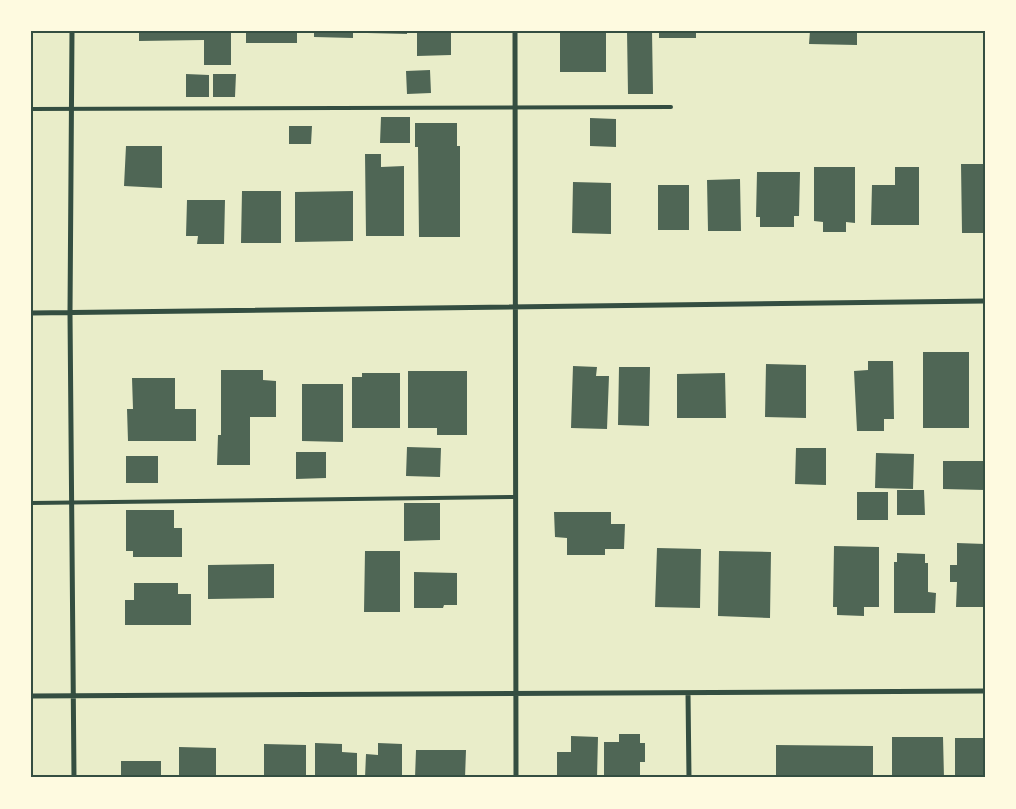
<svg xmlns="http://www.w3.org/2000/svg" width="1016" height="809" font-family="'Source Sans 3',sans-serif">
<style>
.building{fill:#4f6655}
.lines{fill:none;stroke-linecap:round;stroke-linejoin:round}
.service{stroke:#344e41;stroke-width:4}
.minor{stroke:#344e41;stroke-width:5}
.neatline{fill:none;stroke:#344e41;stroke-width:2}
</style>
<rect width="100%" height="100%" fill="#e9edc9"/>
<!-- building -->
<path class="building" d="M 139,31 L 231,31 L 231,65 L 204,65 L 204,40 L 139,41 Z
M 246,31 L 297,31 L 297,43 L 246,43 Z
M 314,31 L 353,31 L 353,38 L 314,37 Z
M 367,31 L 407,31 L 407,34 L 367,33 Z
M 417,31 L 451,31 L 451,55 L 417,56 Z
M 560,31 L 606,31 L 606,72 L 560,72 Z
M 627,31 L 652,31 L 653,94 L 628,94 Z
M 659,31 L 696,31 L 696,38 L 659,38 Z
M 810,31 L 857,31 L 857,45 L 809,44 Z
M 430,70 L 431,93 L 407,94 L 406,71 Z
M 186,74 L 209,75 L 209,97 L 186,97 Z
M 213,74 L 236,74 L 235,97 L 213,97 Z
M 381,117 L 410,117 L 410,143 L 380,143 Z
M 590,118 L 616,119 L 616,147 L 590,146 Z
M 415,123 L 457,123 L 457,146 L 460,146 L 460,237 L 419,237 L 418,147 L 415,147 Z
M 289,126 L 312,126 L 311,144 L 289,144 Z
M 126,146 L 162,146 L 162,188 L 124,186 Z
M 365,154 L 381,154 L 381,167 L 404,166 L 404,236 L 366,236 Z
M 961,164 L 985,164 L 985,233 L 962,233 Z
M 814,167 L 855,167 L 855,223 L 846,222 L 846,232 L 823,232 L 823,222 L 814,221 Z
M 895,167 L 919,167 L 919,225 L 871,225 L 872,185 L 895,185 Z
M 757,172 L 800,172 L 799,216 L 794,216 L 794,227 L 760,227 L 760,217 L 756,217 Z
M 740,179 L 741,231 L 708,231 L 707,180 Z
M 573,182 L 611,183 L 611,234 L 572,233 Z
M 658,185 L 689,185 L 689,230 L 658,230 Z
M 242,191 L 281,191 L 281,243 L 241,243 Z
M 353,191 L 353,241 L 295,242 L 295,192 Z
M 187,200 L 225,200 L 224,244 L 197,244 L 198,236 L 186,236 Z
M 923,352 L 969,352 L 969,428 L 923,428 Z
M 868,361 L 893,361 L 894,419 L 884,419 L 884,431 L 857,431 L 854,371 L 868,370 Z
M 766,364 L 806,365 L 806,418 L 765,417 Z
M 573,366 L 597,367 L 596,376 L 609,376 L 607,429 L 571,428 Z
M 619,367 L 650,367 L 649,426 L 618,425 Z
M 221,370 L 263,370 L 263,380 L 276,381 L 276,417 L 250,417 L 250,465 L 217,465 L 218,435 L 221,435 Z
M 408,371 L 467,371 L 467,435 L 437,435 L 437,428 L 408,428 Z
M 362,373 L 400,373 L 400,428 L 352,428 L 352,377 L 362,377 Z
M 725,373 L 726,418 L 677,418 L 677,374 Z
M 132,378 L 175,378 L 175,409 L 196,409 L 196,441 L 128,441 L 127,409 L 133,409 Z
M 302,384 L 343,384 L 343,442 L 302,441 Z
M 407,447 L 441,448 L 440,477 L 406,476 Z
M 796,448 L 826,448 L 826,485 L 795,484 Z
M 296,452 L 326,452 L 326,478 L 296,479 Z
M 876,453 L 914,454 L 913,489 L 875,488 Z
M 126,456 L 158,456 L 158,483 L 126,483 Z
M 943,461 L 985,461 L 985,490 L 943,489 Z
M 897,490 L 924,490 L 925,515 L 897,515 Z
M 857,492 L 888,492 L 888,520 L 857,520 Z
M 404,503 L 440,503 L 440,540 L 404,541 Z
M 126,510 L 174,510 L 174,528 L 182,528 L 182,557 L 133,557 L 133,551 L 126,551 Z
M 554,512 L 611,512 L 611,524 L 625,524 L 624,549 L 605,549 L 605,555 L 567,555 L 567,538 L 555,537 Z
M 957,543 L 985,544 L 985,607 L 956,607 L 957,582 L 950,582 L 950,565 L 957,565 Z
M 834,546 L 879,547 L 879,607 L 864,607 L 864,616 L 837,615 L 837,607 L 833,607 Z
M 657,548 L 701,549 L 700,608 L 655,607 Z
M 365,551 L 400,551 L 400,612 L 364,612 Z
M 719,551 L 771,552 L 770,618 L 718,616 Z
M 897,553 L 925,554 L 925,563 L 928,563 L 928,592 L 936,593 L 935,613 L 894,613 L 894,562 L 897,562 Z
M 274,564 L 274,598 L 208,599 L 208,565 Z
M 414,572 L 457,573 L 457,605 L 444,605 L 443,608 L 414,608 Z
M 134,583 L 178,583 L 178,594 L 191,594 L 191,625 L 125,625 L 125,600 L 134,600 Z
M 619,734 L 640,734 L 640,743 L 645,743 L 645,762 L 640,762 L 640,778 L 604,778 L 604,742 L 619,742 Z
M 571,736 L 598,737 L 597,778 L 557,776 L 557,752 L 571,752 Z
M 892,737 L 943,737 L 944,778 L 892,778 Z
M 955,738 L 985,738 L 985,778 L 955,778 Z
M 315,743 L 342,744 L 342,752 L 357,753 L 357,775 L 353,775 L 353,778 L 315,778 Z
M 378,743 L 402,744 L 402,778 L 365,778 L 366,754 L 378,755 Z
M 264,744 L 306,745 L 306,778 L 264,778 Z
M 776,745 L 873,746 L 873,778 L 776,778 Z
M 179,747 L 216,748 L 216,778 L 179,778 Z
M 416,750 L 466,750 L 465,778 L 415,778 Z
M 121,761 L 161,761 L 161,778 L 121,778 Z"/>
<g class="lines">
<!-- service -->
<path class="service" d="M 31,109 L 671,107
M 31,503 L 516,497"/>
<!-- minor -->
<path class="minor" d="M 72,31 L 70,313 L 74,778
M 515,31 L 516,778
M 31,313 L 985,301
M 688,693 L 689,778
M 31,696 L 985,691"/>
</g>
<!-- border -->
<rect width="1016" height="809" fill="none" stroke="#fefae0" stroke-width="65"/>
<rect x="32" y="32" width="952" height="744" class="neatline"/>
</svg>
